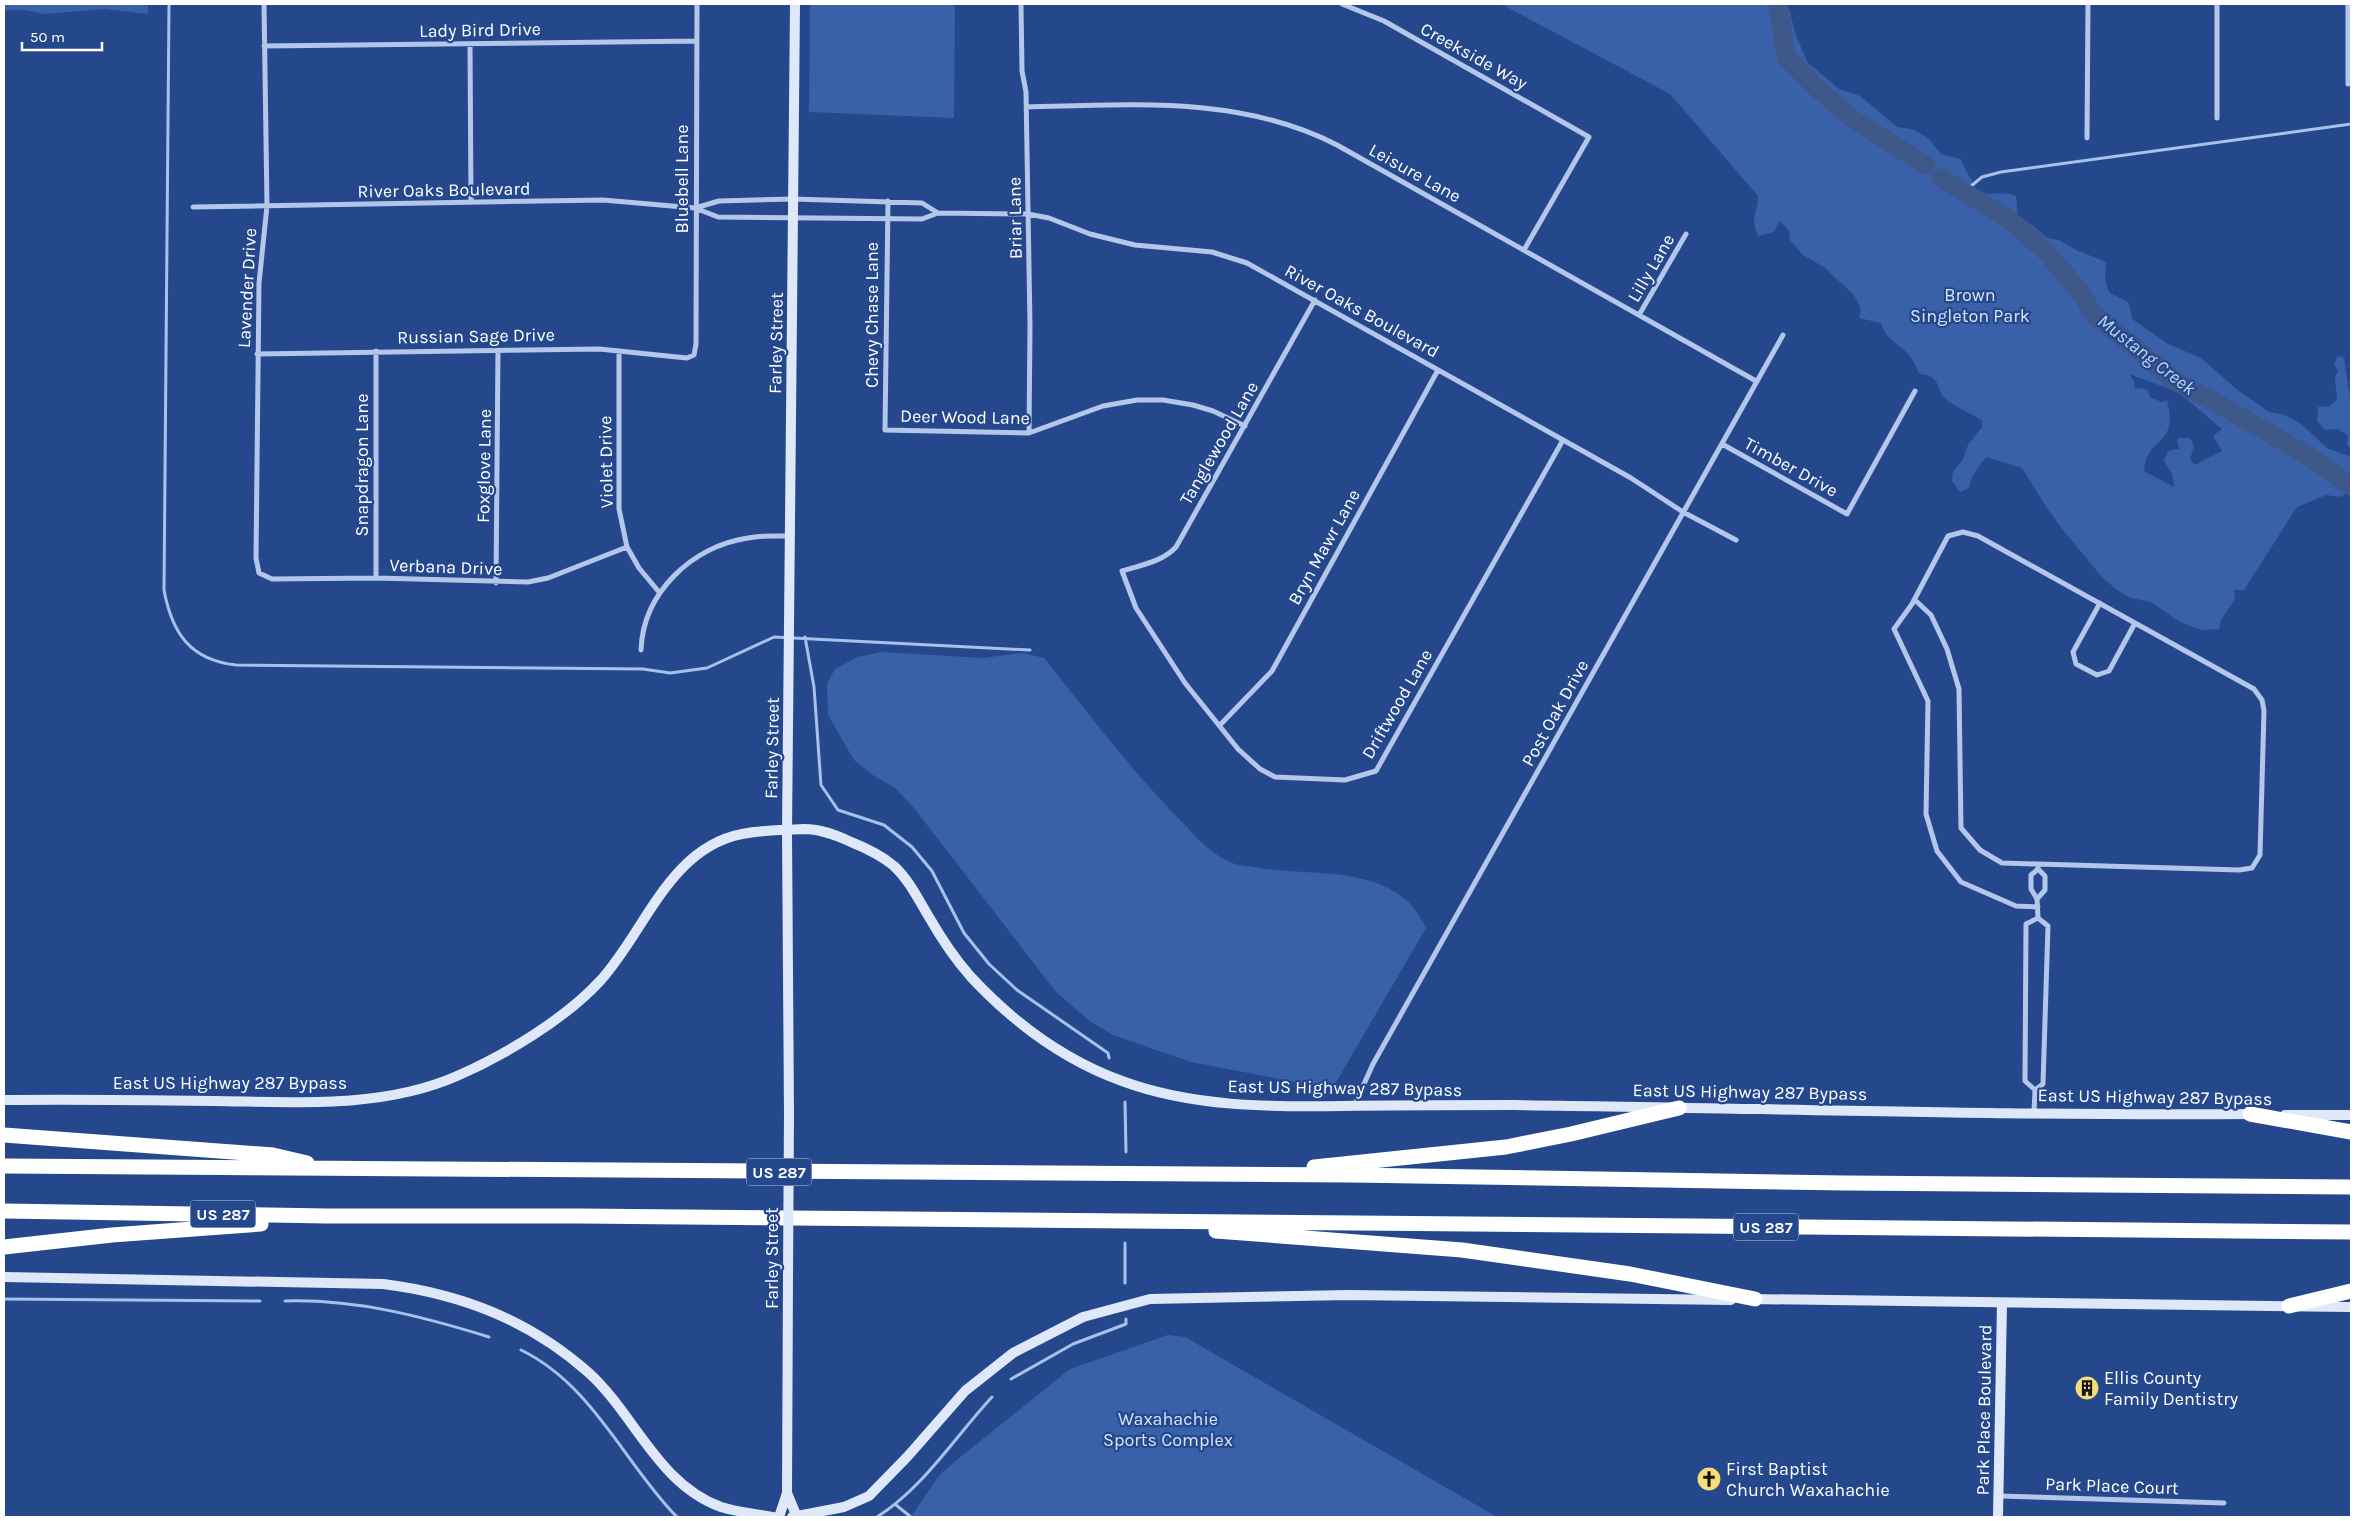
<svg xmlns="http://www.w3.org/2000/svg" width="2355" height="1521" font-family="Karla,sans-serif">
<style>
.green{fill:#3961aa;fill-rule:evenodd}
.lines{fill:none;stroke-linecap:round;stroke-linejoin:round}
.stream{stroke:#a8c1ec;stroke-width:3}
.river{stroke:#3f588a;stroke-width:19}
.street{stroke:#b4c7eb;stroke-width:5}
.secondary{stroke:#dfe8f9;stroke-width:10}
.highway{stroke:#fff;stroke-width:15}
.secondary-bridge{stroke:#dfe8f9;stroke-width:10}
.labels{text-anchor:middle;stroke-width:4.5;stroke-linejoin:round;paint-order:stroke}
.shield{fill:#25488d;stroke:#bec8dd;stroke-width:1}
.shield-label{font-size:16px;font-weight:bold;fill:#fff}
.street-label{font-size:18px;fill:#fff;stroke:#25488d}
.park-label{font-size:18px;fill:#d9e4f8;stroke:#25488d}
.poi-label{font-size:18px;fill:#fff;stroke:#25488d;text-anchor:start}
.water-label{font-size:19px;font-style:italic;fill:#c0d2f2;stroke:#25488d}
</style>
<rect width="100%" height="100%" fill="#25488d"/>
<!-- green -->
<path class="green" d="M 4,4 L 148,4 L 148,14 L 104,9 L 45,14 L 24,10 L 4,10 Z
M 810,4 L 955,4 L 954,118 L 809,112 Z
M 1501,4 L 1772,4 L 1769,11 L 1784,64 L 1788,68 L 1789,65 C 1781,47 1775,26 1775,5 L 1784,4 L 1789,9 L 1796,36 L 1808,63 L 1839,89 L 1860,96 L 1897,127 L 1912,129 L 1928,138 L 1941,154 L 1961,159 C 1966,173 1972,178 1977,192 C 1991,196 2003,191 2016,196 L 2018,218 L 2032,225 L 2047,238 L 2059,240 L 2076,250 L 2106,262 L 2105,279 L 2109,292 L 2129,303 L 2132,319 L 2168,344 L 2201,358 L 2235,388 L 2269,412 L 2285,415 L 2301,424 L 2327,448 L 2351,457 L 2351,491 L 2340,497 L 2326,495 L 2297,507 L 2244,590 L 2234,590 L 2235,599 L 2221,620 L 2219,629 L 2202,630 L 2180,622 L 2151,602 L 2131,598 L 2117,590 L 2102,577 L 2063,530 L 2047,508 L 2022,468 L 1986,457 L 1972,476 L 1969,488 L 1960,492 L 1952,481 L 1953,472 L 1963,459 L 1968,445 L 1982,427 L 1982,420 C 1971,414 1958,408 1948,401 C 1934,391 1944,376 1919,374 C 1916,365 1911,356 1904,350 C 1894,341 1885,337 1881,323 L 1859,318 L 1861,309 L 1854,295 L 1824,267 L 1803,255 L 1789,239 L 1790,232 L 1780,221 L 1774,232 L 1758,236 C 1749,214 1758,214 1758,196 L 1670,94 ZM 2129,374 L 2178,392 L 2222,429 L 2213,436 L 2222,451 L 2195,465 L 2190,459 L 2194,446 L 2190,438 L 2177,438 L 2179,449 L 2168,451 L 2164,461 L 2173,476 L 2174,487 L 2144,471 C 2147,434 2179,449 2167,400 L 2161,402 L 2150,397 L 2147,389 L 2135,388 L 2134,381 Z
M 2338,356 L 2344,358 L 2351,405 L 2351,450 L 2347,445 L 2348,435 L 2337,429 L 2325,430 L 2317,421 L 2318,407 L 2330,406 L 2337,400 L 2335,377 L 2338,371 L 2334,364 Z
M 881,652 L 982,658 L 1023,653 L 1044,658 C 1089,714 1132,772 1183,823 C 1197,838 1212,855 1232,863 C 1240,866 1250,866 1258,868 C 1316,877 1398,863 1426,928 L 1332,1089 L 1191,1062 L 1113,1035 L 1091,1022 L 1056,992 L 914,808 L 895,788 L 873,775 L 854,760 L 828,715 L 827,684 L 835,669 L 858,657 Z
M 1168,1335 L 1185,1337 L 1497,1517 L 911,1517 L 938,1477 L 953,1463 L 1070,1369 Z"/>
<g class="lines">
<!-- stream -->
<path class="stream" d="M 169,4 L 164,590 C 172,633 190,660 236,665 L 643,669 L 670,673 L 707,668 L 774,637 L 1030,650
M 1964,192 L 1982,177 L 2001,172 L 2351,124
M 805,637 L 814,687 L 821,785 L 838,810 L 884,825 L 912,847 L 932,871 L 964,933 L 989,964 L 1017,990 L 1108,1053 L 1109,1058
M 1125,1102 L 1126,1152
M 1125,1283 L 1125,1243
M 4,1299 L 260,1301
M 285,1301 C 356,1299 421,1316 489,1337
M 521,1350 C 593,1385 624,1463 677,1517
M 1011,1379 L 1073,1344 L 1126,1324 L 1126,1319
M 896,1505 L 911,1517
M 877,1517 C 924,1487 954,1438 992,1397"/>
<!-- river -->
<path class="river" d="M 1778,4 L 1786,57 L 1818,89 L 1854,120 L 1926,165
M 1941,178 L 2010,220 L 2046,252 L 2082,294 L 2093,314 L 2178,383 L 2217,403 L 2310,457 L 2351,486"/>
<!-- street -->
<path class="street" d="M 264,4 L 267,206 L 259,283 L 256,558 L 259,573 L 272,579 L 376,578 L 528,582 L 548,578 L 627,547
M 1021,4 L 1022,71 L 1026,92 L 1030,325 L 1029,433
M 1342,4 L 1384,21 L 1589,137 L 1524,250
M 470,44 L 471,202
M 264,46 L 697,41
M 2348,84 L 2348,4
M 1026,107 C 1132,105 1240,95 1337,145 L 1756,381
M 2217,118 L 2217,4
M 2087,138 L 2088,4
M 888,201 L 885,430 L 1029,433 L 1103,406 L 1137,400 L 1163,400 L 1193,405 L 1213,411 L 1245,426
M 193,207 L 603,200 L 695,208 L 719,201 L 793,199 L 922,203 L 938,213
M 695,208 L 718,217 L 922,219 L 938,213 L 1028,214 L 1049,218 L 1090,234 L 1135,245 L 1212,252 L 1247,263 L 1631,478 L 1683,512 L 1736,540
M 1315,300 L 1176,547 C 1162,562 1141,565 1122,571 L 1136,608 L 1185,683 L 1238,749 L 1260,769 L 1275,777 L 1345,780 L 1376,771 L 1563,440
M 1639,315 L 1686,234
M 619,351 L 619,509 L 627,547 L 639,568 L 659,592
M 257,354 L 599,349 L 687,358 L 694,355 L 696,344 L 697,4
M 1722,444 L 1847,514 L 1915,391
M 376,578 L 376,351
M 496,583 L 498,350
M 1915,600 L 1931,615 L 1947,649 L 1959,689 L 1961,828 L 1980,850 L 2002,863 L 2038,864
M 2100,603 L 2073,652 L 2076,664 L 2097,675 L 2109,671 L 2135,623
M 641,650 C 643,593 692,546 748,538 C 762,535 776,536 790,536
M 1220,725 L 1272,671 L 1438,370
M 2037,899 L 2045,890 L 2045,876 L 2038,869
M 2035,1090 L 2043,1084 L 2048,926 L 2038,918 L 2037,899 L 2031,889 L 2031,875 L 2038,869 L 2038,864 L 2239,870 L 2252,868 L 2260,855 L 2264,711 L 2262,700 L 2254,689 L 1978,536 L 1963,532 L 1948,536 L 1912,604 L 1894,629 L 1928,701 L 1926,814 L 1937,851 L 1961,882 L 2016,906 L 2038,907
M 2035,1090 L 2025,1081 L 2026,924 L 2038,918
M 1354,1106 L 1373,1064 L 1783,335
M 2034,1112 L 2035,1090
M 1999,1496 L 2224,1503"/>
<!-- secondary -->
<path class="secondary" d="M 4,1100 C 74,1099 144,1100 214,1101 C 294,1102 382,1109 457,1076 C 505,1055 565,1019 600,981 C 645,932 669,848 742,834 C 761,830 784,830 804,829 C 821,829 836,835 851,842 C 866,848 881,855 894,866 C 909,880 918,899 929,917 C 941,938 955,959 971,977 C 1013,1022 1064,1060 1122,1081 C 1192,1107 1269,1107 1342,1106 C 1399,1105 1457,1105 1514,1105 C 1761,1108 2008,1116 2255,1114
M 789,1114 L 787,831 L 795,4
M 2285,1115 L 2351,1115
M 4,1277 L 383,1284 C 462,1294 529,1320 589,1373 C 635,1415 658,1484 721,1507 C 737,1512 756,1514 773,1517
M 1751,1299 L 2351,1307
M 787,1493 L 797,1517
M 779,1517 L 787,1493 L 788,1277
M 792,1517 L 844,1507 L 869,1496 L 908,1456 L 965,1391 L 1013,1353 L 1083,1317 L 1150,1299 L 1349,1295 L 1731,1300
M 1998,1517 L 2002,1303"/>
<!-- highway -->
<path class="highway" d="M 2250,1114 L 2351,1132
M 4,1135 L 273,1155 L 307,1163
M 4,1166 L 1352,1175 L 1846,1183 L 2351,1187
M 1314,1167 L 1506,1147 L 1571,1134 L 1679,1108
M 4,1211 L 327,1216 L 580,1216 L 2351,1232
M 1216,1231 L 1462,1250 L 1630,1274 L 1755,1299
M 4,1247 L 112,1235 L 261,1224
M 2289,1306 L 2351,1291"/>
<!-- secondary-bridge -->
<path class="secondary-bridge" d="M 788,1277 L 789,1114"/>
</g>
<!-- icons -->
<defs>
<symbol id="building-disc" viewBox="-11 -11 22 22"><circle r="9.5" fill="#f5dd78" stroke="#25488d"/><path d="M-4-6H4V6H1V3H-1V6H-4ZM-2.5-4.3h1.7v1.8h-1.7ZM.8-4.3h1.7v1.8H.8ZM-2.5-1h1.7V.8h-1.7ZM.8-1h1.7V.8H.8Z" fill="#111"/></symbol>
<symbol id="church-disc" viewBox="-11 -11 22 22"><circle r="9.5" fill="#f5dd78" stroke="#25488d"/><path d="M-1.2-6h2.4v3.5h3.3v2.4h-3.3V6h-2.4V-.1h-3.3v-2.4h3.3Z" fill="#111"/></symbol>
</defs>
<g fill-rule="evenodd">
<use href="#building-disc" x="2073" y="1374" width="28" height="28"/>
<use href="#church-disc" x="1695" y="1465" width="28" height="28"/>
</g>
<g class="labels">
<!-- shield labels -->
<g class="shield">
<rect x="746.5" y="1158.5" width="65" height="27" rx="4"/>
<rect x="190.5" y="1200.5" width="65" height="27" rx="4"/>
<rect x="1733.5" y="1213.5" width="65" height="27" rx="4"/>
</g>
<g class="shield-label">
<text x="779" y="1178">US 287</text>
<text x="223" y="1220">US 287</text>
<text x="1766" y="1233">US 287</text>
</g>
<!-- street labels -->
<g class="street-label">
<text transform="translate(480 30) rotate(-1)" y="6">Lady Bird Drive</text>
<text transform="translate(1474 56) rotate(29)" y="6">Creekside Way</text>
<text transform="translate(1415 173) rotate(29)" y="6">Leisure Lane</text>
<text transform="translate(682 179) rotate(-90)" y="6">Bluebell Lane</text>
<text transform="translate(444 190) rotate(-1)" y="6">River Oaks Boulevard</text>
<text transform="translate(1015 218) rotate(-91)" y="6">Briar Lane</text>
<text transform="translate(1651 268) rotate(-60)" y="6">Lilly Lane</text>
<text transform="translate(247 288) rotate(-87)" y="6">Lavender Drive</text>
<text transform="translate(1362 311) rotate(29)" y="6">River Oaks Boulevard</text>
<text transform="translate(872 315) rotate(-90)" y="6">Chevy Chase Lane</text>
<text transform="translate(476 336) rotate(-1)" y="6">Russian Sage Drive</text>
<text transform="translate(776 343) rotate(-89)" y="6">Farley Street</text>
<text transform="translate(965 417) rotate(1)" y="6">Deer Wood Lane</text>
<text transform="translate(1219 443) rotate(-60)" y="6">Tanglewood Lane</text>
<text transform="translate(606 462) rotate(-91)" y="6">Violet Drive</text>
<text transform="translate(362 465) rotate(-90)" y="6">Snapdragon Lane</text>
<text transform="translate(484 466) rotate(-89)" y="6">Foxglove Lane</text>
<text transform="translate(1791 467) rotate(29)" y="6">Timber Drive</text>
<text transform="translate(1324 547) rotate(-61)" y="6">Bryn Mawr Lane</text>
<text transform="translate(446 567) rotate(2)" y="6">Verbana Drive</text>
<text transform="translate(1397 704) rotate(-60)" y="6">Driftwood Lane</text>
<text transform="translate(1555 713) rotate(-61)" y="6">Post Oak Drive</text>
<text transform="translate(772 748) rotate(-89)" y="6">Farley Street</text>
<text x="230" y="1089">East US Highway 287 Bypass</text>
<text transform="translate(1345 1088) rotate(1)" y="6">East US Highway 287 Bypass</text>
<text transform="translate(1750 1092) rotate(1)" y="6">East US Highway 287 Bypass</text>
<text transform="translate(2155 1097) rotate(1)" y="6">East US Highway 287 Bypass</text>
<text transform="translate(772 1258) rotate(-90)" y="6">Farley Street</text>
<text transform="translate(1984 1410) rotate(-89)" y="6">Park Place Boulevard</text>
<text transform="translate(2112 1486) rotate(2)" y="6">Park Place Court</text>
</g>
<!-- park labels -->
<g class="park-label">
<text x="1970" y="301">Brown<tspan x="1970" dy="21">Singleton Park</tspan></text>
<text x="1168" y="1425">Waxahachie<tspan x="1168" dy="21">Sports Complex</tspan></text>
</g>
<!-- poi labels -->
<g class="poi-label">
<text x="2104" y="1384">Ellis County<tspan x="2104" dy="21">Family Dentistry</tspan></text>
<text x="1726" y="1475">First Baptist<tspan x="1726" dy="21">Church Waxahachie</tspan></text>
</g>
<!-- water labels -->
<g class="water-label">
<text transform="translate(2147 354) rotate(38)" y="7">Mustang Creek</text>
</g>
</g>
<!-- border -->
<rect width="2355" height="1521" fill="none" stroke="#ffffff" stroke-width="10"/>
<!-- scale -->
<path d="M22 42v8h80v-8" fill="none" stroke="#ffffff" stroke-width="2.5"/>
<text x="30" y="42" font-size="15" fill="#ffffff" stroke="#25488d" stroke-width="4" paint-order="stroke">50 m</text>
</svg>
